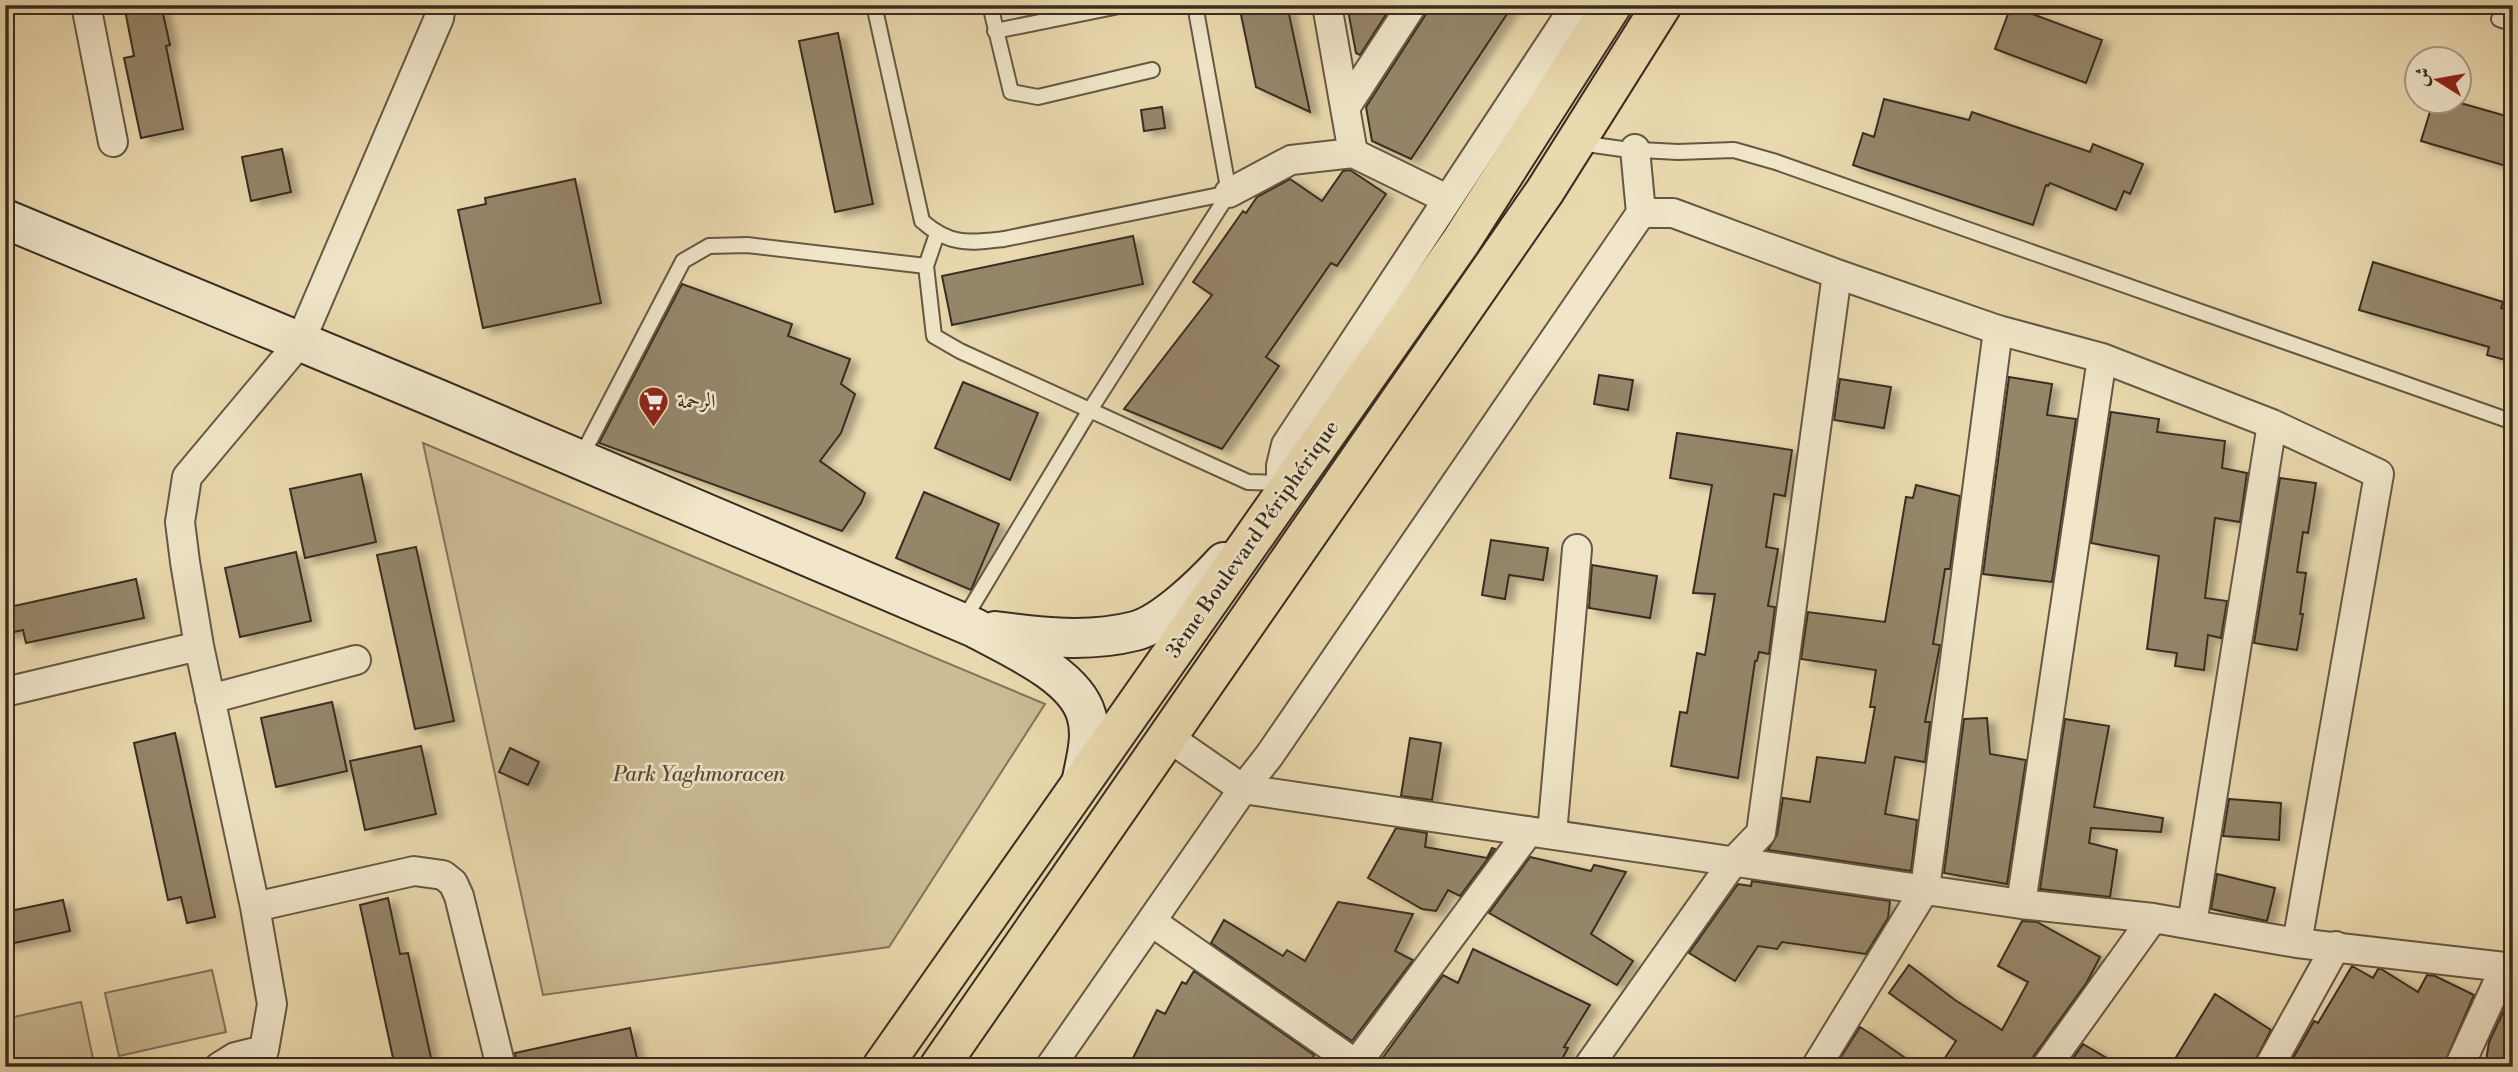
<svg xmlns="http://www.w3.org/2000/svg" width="2518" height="1072" font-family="'Libre Bodoni',Amiri,serif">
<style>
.green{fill:#ccbc96;stroke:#82745c;stroke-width:2}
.building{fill:#95866a;stroke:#382d21;stroke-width:2;filter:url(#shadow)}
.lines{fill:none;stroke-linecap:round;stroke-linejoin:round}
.service-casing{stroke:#645844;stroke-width:18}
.minor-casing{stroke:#645844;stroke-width:32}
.secondary-casing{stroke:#382d21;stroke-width:42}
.trunk-casing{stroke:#382d21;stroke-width:42}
.service{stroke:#f1e6ca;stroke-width:14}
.minor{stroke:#f1e6ca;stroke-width:28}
.secondary{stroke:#f1e6ca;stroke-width:38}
.trunk{stroke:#ead9ae;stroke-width:38}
.labels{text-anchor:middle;stroke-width:5;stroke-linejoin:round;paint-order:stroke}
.poi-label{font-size:21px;fill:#382d21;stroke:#f1e6ca;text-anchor:start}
.street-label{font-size:21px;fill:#382d21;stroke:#f1e6ca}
.park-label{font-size:21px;font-style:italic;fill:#564a38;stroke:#f1e6ca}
</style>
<defs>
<filter id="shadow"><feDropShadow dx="8" dy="4.5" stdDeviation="3.5" flood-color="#0004"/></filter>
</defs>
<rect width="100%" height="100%" fill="#ead9ae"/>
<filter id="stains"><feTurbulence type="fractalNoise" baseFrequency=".00286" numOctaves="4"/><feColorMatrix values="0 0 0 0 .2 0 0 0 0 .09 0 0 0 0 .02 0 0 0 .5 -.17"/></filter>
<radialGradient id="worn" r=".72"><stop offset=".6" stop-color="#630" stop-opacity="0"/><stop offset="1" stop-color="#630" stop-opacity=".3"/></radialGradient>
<!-- green -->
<path class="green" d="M 423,443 L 1045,704 L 889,947 L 543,995 Z
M 212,970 L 226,1032 L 119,1056 L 105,993 Z
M 81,1002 L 94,1063 L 77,1067 L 9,1067 L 5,1050 L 5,1019 Z"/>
<!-- building -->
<path class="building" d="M 124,5 L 161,5 L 170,45 L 166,46 L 183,129 L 141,138 L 124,58 L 134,56 Z
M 1239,5 L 1287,5 L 1310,112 L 1256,87 Z
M 1347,5 L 1392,5 L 1360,55 L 1356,53 Z
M 1429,5 L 1513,5 L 1411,159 L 1372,141 L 1366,107 L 1426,14 Z
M 2011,6 L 2102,40 L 2086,83 L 1995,49 Z
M 838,33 L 873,204 L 835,212 L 799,41 Z
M 1884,99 L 1969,120 L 1972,112 L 2090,152 L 2093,144 L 2143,164 L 2130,194 L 2124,191 L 2116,210 L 2050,183 L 2048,186 L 2046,185 L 2033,225 L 1853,165 L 1863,133 L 1874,137 Z
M 2433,102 L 2457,102 L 2513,118 L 2513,168 L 2421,141 Z
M 1162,107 L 1165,128 L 1144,131 L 1141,110 Z
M 282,149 L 291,192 L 251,201 L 242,157 Z
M 1350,170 L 1386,194 L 1337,266 L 1331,263 L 1266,357 L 1279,366 L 1222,449 L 1124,409 L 1212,295 L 1193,282 L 1243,211 L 1246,213 L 1257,197 L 1290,179 L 1322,201 L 1343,171 Z
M 575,179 L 601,303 L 483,328 L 458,210 L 486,204 L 485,198 Z
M 1133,236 L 1143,284 L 952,325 L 942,276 Z
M 2373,262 L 2503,302 L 2501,308 L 2513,311 L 2513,362 L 2487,355 L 2489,347 L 2359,310 Z
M 682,284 L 792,324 L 788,336 L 850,359 L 841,384 L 855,394 L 841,433 L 820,461 L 865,493 L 861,503 L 842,531 L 599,443 Z
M 1599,375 L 1633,380 L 1628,410 L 1594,404 Z
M 2009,377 L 2052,384 L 2047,415 L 2076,419 L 2052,582 L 1983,574 Z
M 1840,379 L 1891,387 L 1884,428 L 1834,420 Z
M 963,382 L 1038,413 L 1010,480 L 935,448 Z
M 2111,412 L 2159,419 L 2157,432 L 2225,441 L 2222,468 L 2247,473 L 2240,522 L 2215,518 L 2205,598 L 2227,601 L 2221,638 L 2208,635 L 2204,670 L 2175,666 L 2177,653 L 2147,649 L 2159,556 L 2091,543 Z
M 1677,433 L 1792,450 L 1785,496 L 1774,494 L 1766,547 L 1778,549 L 1768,606 L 1775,607 L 1769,654 L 1759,652 L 1757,661 L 1755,661 L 1738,778 L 1671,766 L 1680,712 L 1687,713 L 1697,653 L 1705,655 L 1715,594 L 1693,593 L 1712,485 L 1670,478 Z
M 361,474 L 376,542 L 305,558 L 290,489 Z
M 2280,478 L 2316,483 L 2308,533 L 2303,532 L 2297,572 L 2306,573 L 2300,614 L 2303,614 L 2297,650 L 2254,643 Z
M 1916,485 L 1960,496 L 1950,569 L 1945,569 L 1933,644 L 1940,645 L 1925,722 L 1930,722 L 1925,762 L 1895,757 L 1885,814 L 1917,820 L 1911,871 L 1768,850 L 1777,835 L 1783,798 L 1810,802 L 1817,757 L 1865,763 L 1875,707 L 1870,707 L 1876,670 L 1801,659 L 1808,612 L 1885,622 L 1906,497 L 1913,498 Z
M 924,492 L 999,524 L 971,590 L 896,558 Z
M 1491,540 L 1548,548 L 1543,580 L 1509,575 L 1505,599 L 1482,595 Z
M 416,547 L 454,721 L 415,729 L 377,555 Z
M 296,552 L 311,621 L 240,637 L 225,568 Z
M 1592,565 L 1657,576 L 1650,618 L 1589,608 Z
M 136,579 L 144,618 L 26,643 L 23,630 L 5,634 L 5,608 Z
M 332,702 L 347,771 L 276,787 L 261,718 Z
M 1987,718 L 1990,754 L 2026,760 L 2007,884 L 1944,873 L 1964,719 Z
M 2065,719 L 2109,726 L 2094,807 L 2163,818 L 2161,832 L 2091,828 L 2089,843 L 2117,850 L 2110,897 L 2040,889 Z
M 175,733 L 215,917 L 187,923 L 181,897 L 168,900 L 134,743 Z
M 1410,738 L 1441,743 L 1432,800 L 1401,796 Z
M 421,746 L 436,814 L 365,830 L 350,761 Z
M 510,748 L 539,762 L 528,785 L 499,772 Z
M 2229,799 L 2281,803 L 2279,840 L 2223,836 Z
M 1396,828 L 1427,833 L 1425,847 L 1487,858 L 1492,848 L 1495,849 L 1460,896 L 1448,890 L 1436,911 L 1422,909 L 1368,878 Z
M 1530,857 L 1591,871 L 1594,865 L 1626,872 L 1591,934 L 1633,961 L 1617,985 L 1489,913 Z
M 2217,874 L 2275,888 L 2267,921 L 2211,909 Z
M 1752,881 L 1890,901 L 1888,918 L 1866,954 L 1782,942 L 1777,949 L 1758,946 L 1735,981 L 1689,953 L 1738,884 L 1751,886 Z
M 388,898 L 400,954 L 408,953 L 433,1067 L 395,1067 L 360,905 Z
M 63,900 L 70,931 L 5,945 L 5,912 Z
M 1338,902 L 1413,914 L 1395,951 L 1413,960 L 1352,1041 L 1211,943 L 1224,920 L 1283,956 L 1287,950 L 1305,961 Z
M 2022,921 L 2037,922 L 2100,957 L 2087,982 L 2033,1057 L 2030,1067 L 1939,1067 L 1956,1041 L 1889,993 L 1909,965 L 1955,1000 L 2002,1030 L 2028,982 L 1998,966 Z
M 1473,949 L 1590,1005 L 1564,1047 L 1568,1048 L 1558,1067 L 1376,1067 L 1443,975 L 1458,983 Z
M 2352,966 L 2373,978 L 2378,969 L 2381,969 L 2418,992 L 2427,975 L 2435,976 L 2474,995 L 2443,1067 L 2304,1067 L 2292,1060 L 2314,1021 L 2318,1023 Z
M 1194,971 L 1314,1055 L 1308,1067 L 1150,1067 L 1133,1058 L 1157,1010 L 1165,1014 L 1182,982 L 1186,984 Z
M 2215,994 L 2271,1030 L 2252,1067 L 2170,1067 Z
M 2504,1010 L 2513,1014 L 2513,1067 L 2485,1067 L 2489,1042 Z
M 1860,1027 L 1871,1034 L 1918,1067 L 1855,1067 L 1841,1057 Z
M 630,1028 L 639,1067 L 517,1067 L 515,1053 Z
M 2083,1044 L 2122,1067 L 2067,1067 Z"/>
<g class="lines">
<defs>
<path id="service" d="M 874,5 L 922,221 C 950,246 969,243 1004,239 L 1229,193
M 990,5 L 1011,92 L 1038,97 L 1152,70
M 2499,19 L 2513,24
M 995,31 L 1124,5
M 1580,143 L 1622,149 L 1678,152 L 1734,150 L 1776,162 L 2513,422
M 937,234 L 926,266 L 934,336 L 960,351 L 1248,482 L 1279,483
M 580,459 L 683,261 L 709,246 L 747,245 L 926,266
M 963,621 L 1090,410 L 1229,193 L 1195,5"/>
<path id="minor" d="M 86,5 L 113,142
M 1327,5 L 1353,153
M 1345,108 L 1412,5
M 1635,149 L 1641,213
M 1229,193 L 1291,160 L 1353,153 L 1447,199
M 1281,498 L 1281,466 L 1286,445 L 1576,5
M 5,692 L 199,646
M 210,699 L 356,660
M 1168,737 L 1243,789 L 2021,904 L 2153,918 L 2297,943 L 2513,968
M 1552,834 L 1577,549
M 2021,904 L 2102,358
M 255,907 L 414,871 L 443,875 L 453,883 L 459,896 L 501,1067
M 1152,922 L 1360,1067
M 2192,924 L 2272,424
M 219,1067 L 235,1057 L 264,1050 L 272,1004 L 255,907 L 199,646 L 185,562 L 180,522 L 187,477 L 300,342 L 439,18 L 441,5
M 1050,1067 L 1243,789 L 1269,756 L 1641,213 L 1673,213 L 1837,274 L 1998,330 L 2102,358 L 2272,424 L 2379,474 L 2297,943
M 1354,1067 L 1529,831
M 1588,1067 L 1733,862 L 1761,833 L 1837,274
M 1816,1067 L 1925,889 L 1998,330
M 2046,1067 L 2153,918
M 2269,1067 L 2336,946
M 2459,1067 L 2505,967"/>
<path id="secondary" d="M 5,219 L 438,399 L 975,628 C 1009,647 1074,674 1086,714 C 1093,735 1086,758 1082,779
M 995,631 C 1041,637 1088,643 1135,631 C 1163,624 1204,584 1224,562"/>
<path id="trunk" d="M 882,1067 L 1460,243 L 1612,5
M 939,1067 L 1545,191 L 1662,5"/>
</defs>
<!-- service casing -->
<use href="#service" class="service-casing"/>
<!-- minor casing -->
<use href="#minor" class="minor-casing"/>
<!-- secondary casing -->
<use href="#secondary" class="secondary-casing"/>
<!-- trunk casing -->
<use href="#trunk" class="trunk-casing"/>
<!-- service -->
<use href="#service" class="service"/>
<!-- minor -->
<use href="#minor" class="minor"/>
<!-- secondary -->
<use href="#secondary" class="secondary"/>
<!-- trunk -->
<use href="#trunk" class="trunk"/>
</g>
<!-- icons -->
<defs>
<symbol id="supermarket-pin" viewBox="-11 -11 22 30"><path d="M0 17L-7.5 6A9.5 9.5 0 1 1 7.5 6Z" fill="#8f2418" stroke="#f1e6ca"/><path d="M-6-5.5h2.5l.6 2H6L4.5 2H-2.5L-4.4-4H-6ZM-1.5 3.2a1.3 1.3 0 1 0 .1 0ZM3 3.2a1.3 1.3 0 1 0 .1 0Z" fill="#fff"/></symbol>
</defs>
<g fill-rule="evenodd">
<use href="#supermarket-pin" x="636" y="384" width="35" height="47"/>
</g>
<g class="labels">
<!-- poi labels -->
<g class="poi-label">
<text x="677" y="408">الرحمة</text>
</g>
<!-- street labels -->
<g class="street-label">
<text transform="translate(1252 539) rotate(-55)" y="7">3ème Boulevard Périphérique</text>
</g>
<!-- park labels -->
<g class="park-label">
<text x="699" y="781">Park Yaghmoracen</text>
</g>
</g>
<!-- margin -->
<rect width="2518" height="1072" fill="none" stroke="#ead9ae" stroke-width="28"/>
<rect x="7" y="7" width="2504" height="1058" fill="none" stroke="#382d21" stroke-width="3.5"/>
<rect x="14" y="14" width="2490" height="1044" fill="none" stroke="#382d21" stroke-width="2"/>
<!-- north arrow -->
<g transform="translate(2438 80) rotate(281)"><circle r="33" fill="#f1e6ca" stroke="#a79c86" stroke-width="2"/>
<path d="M0-5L12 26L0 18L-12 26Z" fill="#8f2418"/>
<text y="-10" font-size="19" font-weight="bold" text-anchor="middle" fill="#382d21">ش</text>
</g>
<rect width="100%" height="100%" filter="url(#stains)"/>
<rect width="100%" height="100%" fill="url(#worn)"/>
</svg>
